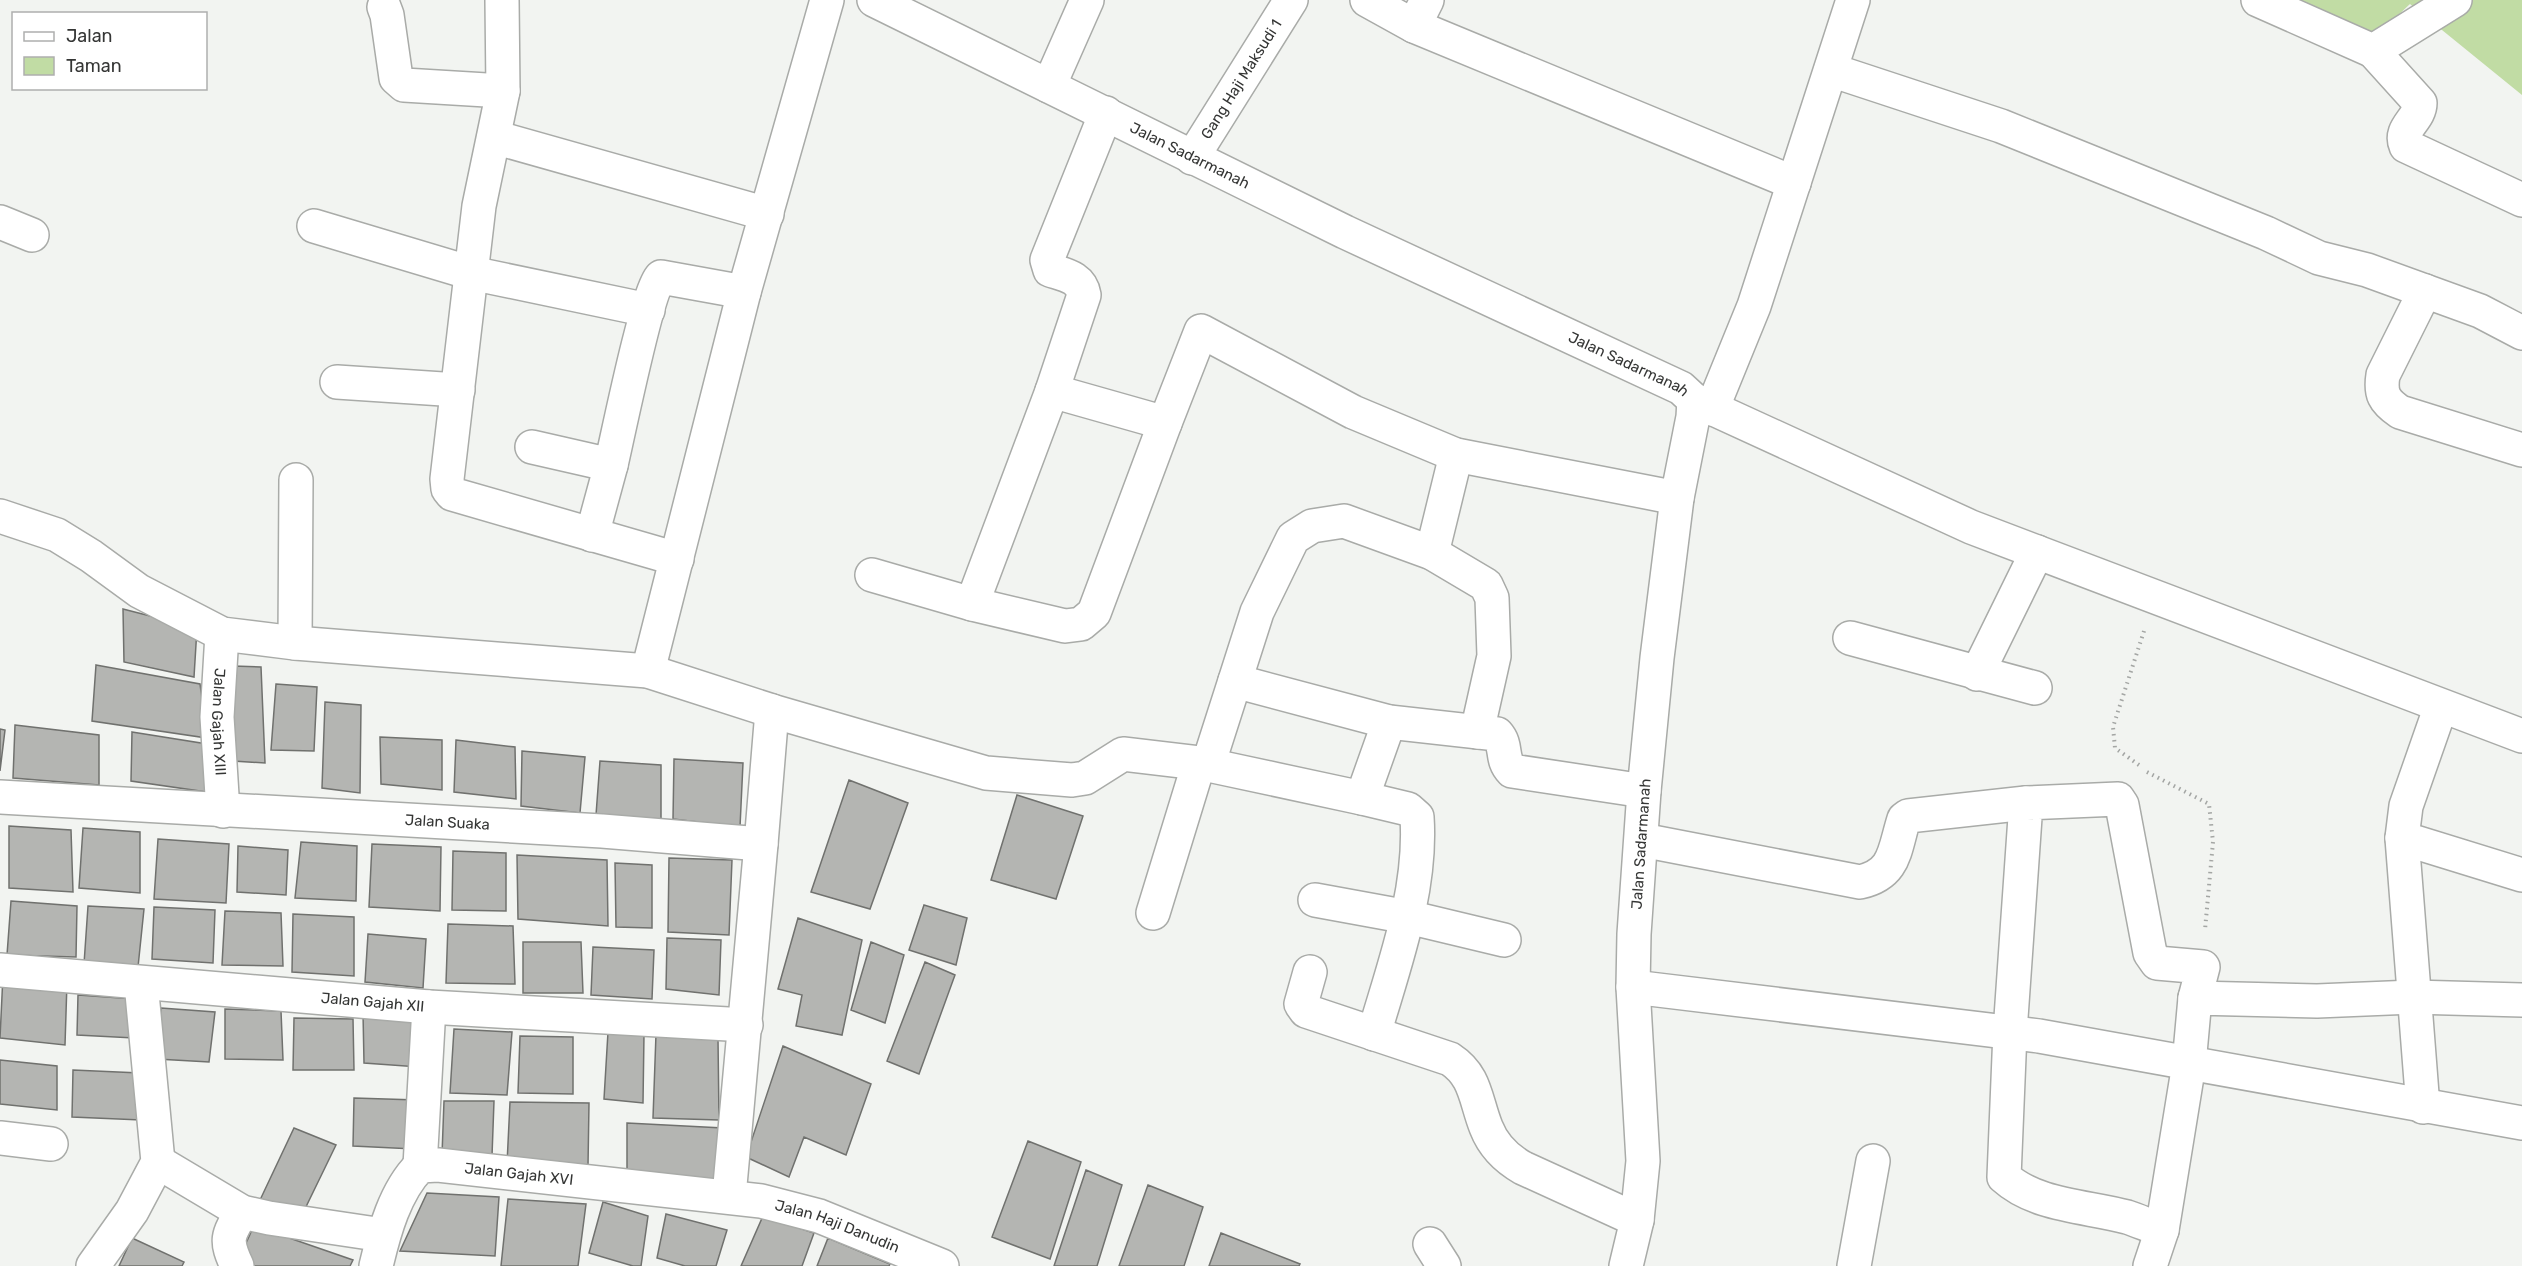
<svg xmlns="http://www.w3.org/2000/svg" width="2522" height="1266" font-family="Rubik,sans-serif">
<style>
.green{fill:#c1dca4}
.building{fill:#b4b5b2;stroke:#70716e;stroke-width:1.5}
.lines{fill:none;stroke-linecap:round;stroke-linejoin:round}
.street-casing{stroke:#a9aba8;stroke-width:36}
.secondary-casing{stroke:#a9aba8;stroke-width:36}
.path{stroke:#a4a6a4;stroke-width:4;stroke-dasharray:1.5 4.5;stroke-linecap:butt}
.street{stroke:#fff;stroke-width:33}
.secondary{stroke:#fff;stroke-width:33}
.labels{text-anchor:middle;stroke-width:4.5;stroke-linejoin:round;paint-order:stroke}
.street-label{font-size:15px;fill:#353635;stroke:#fff}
</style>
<rect width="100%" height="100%" fill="#f2f4f1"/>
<!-- green -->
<path class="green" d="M 2294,0 L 2522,0 L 2522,95 L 2410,4 L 2378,34 Z"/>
<!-- building -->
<path class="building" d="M 123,609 L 197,628 L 194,677 L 124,662 Z
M 96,665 L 200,684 L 207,738 L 92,721 Z
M 233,666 L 261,667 L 265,763 L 233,761 Z
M 276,684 L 317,687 L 314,751 L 271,750 Z
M 325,702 L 361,705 L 360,793 L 322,788 Z
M 15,725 L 99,735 L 99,785 L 13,778 Z
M 0,729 L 5,730 L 0,771 Z
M 132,732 L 207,744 L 214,793 L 131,781 Z
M 380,737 L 442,740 L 442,790 L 381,784 Z
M 456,740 L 515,747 L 516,799 L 454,792 Z
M 522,751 L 585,757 L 580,813 L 521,806 Z
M 674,759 L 743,763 L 740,827 L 673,819 Z
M 600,761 L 661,765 L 661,819 L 596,815 Z
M 849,780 L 908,803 L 870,909 L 811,892 Z
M 1017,795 L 1083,816 L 1056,899 L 991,880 Z
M 9,826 L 71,830 L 73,892 L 9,888 Z
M 83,828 L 140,832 L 140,893 L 79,888 Z
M 158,839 L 229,844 L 226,903 L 154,899 Z
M 301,842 L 357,846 L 356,901 L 295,898 Z
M 372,844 L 441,847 L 440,911 L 369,907 Z
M 238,846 L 288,850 L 286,895 L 237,892 Z
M 453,851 L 506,853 L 506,911 L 452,910 Z
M 517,855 L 607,860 L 608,926 L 518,919 Z
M 669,858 L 732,860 L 729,935 L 668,932 Z
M 615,863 L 652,865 L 652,928 L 616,927 Z
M 11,901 L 77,906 L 76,957 L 7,955 Z
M 924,905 L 967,918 L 956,965 L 909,950 Z
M 88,906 L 144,909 L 138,967 L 84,964 Z
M 154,907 L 215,910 L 213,963 L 152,959 Z
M 225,911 L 281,913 L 283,966 L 222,965 Z
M 293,914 L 354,917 L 354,976 L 292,972 Z
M 798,918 L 862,940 L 842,1035 L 796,1026 L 802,995 L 778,989 Z
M 448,924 L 513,926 L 515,984 L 446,983 Z
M 368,934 L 426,939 L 423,988 L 365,982 Z
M 667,938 L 721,940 L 719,995 L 666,989 Z
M 523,942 L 581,942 L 583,993 L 523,993 Z
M 871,942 L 904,955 L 885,1023 L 851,1010 Z
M 593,947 L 654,950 L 652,999 L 591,995 Z
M 925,962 L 955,975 L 919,1074 L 887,1061 Z
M 3,975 L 67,982 L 65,1045 L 0,1038 Z
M 78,995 L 135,999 L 134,1038 L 77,1035 Z
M 161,1008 L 215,1012 L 209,1062 L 157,1059 Z
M 225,1009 L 281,1011 L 283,1060 L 225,1059 Z
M 363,1013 L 417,1015 L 419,1067 L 364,1063 Z
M 294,1018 L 353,1019 L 354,1070 L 293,1070 Z
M 454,1029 L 512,1032 L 507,1095 L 450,1093 Z
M 608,1032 L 644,1034 L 643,1103 L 604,1099 Z
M 656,1034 L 718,1039 L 719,1120 L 653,1118 Z
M 520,1036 L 573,1037 L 573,1094 L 518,1093 Z
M 783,1046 L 871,1084 L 846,1155 L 804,1137 L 789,1177 L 746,1157 Z
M 0,1060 L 57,1066 L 57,1110 L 0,1104 Z
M 73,1070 L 140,1073 L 141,1120 L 72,1117 Z
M 354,1098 L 417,1100 L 414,1149 L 353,1146 Z
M 444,1101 L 494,1101 L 492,1156 L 442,1155 Z
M 510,1102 L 589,1103 L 588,1166 L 507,1164 Z
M 627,1123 L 723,1128 L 723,1187 L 627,1179 Z
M 294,1128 L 336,1145 L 301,1217 L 260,1200 Z
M 1028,1141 L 1081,1162 L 1050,1259 L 992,1237 Z
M 1086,1170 L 1122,1185 L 1097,1266 L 1054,1266 Z
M 1148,1185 L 1203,1207 L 1184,1266 L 1119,1266 Z
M 427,1193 L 499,1197 L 495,1256 L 400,1251 Z
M 508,1199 L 586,1204 L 578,1266 L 501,1266 Z
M 603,1202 L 648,1216 L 641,1266 L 633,1266 L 589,1253 Z
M 666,1214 L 727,1230 L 716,1266 L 685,1266 L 657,1258 Z
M 763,1216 L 814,1233 L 802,1266 L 741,1266 Z
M 252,1230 L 272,1232 L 353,1260 L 350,1266 L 254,1266 L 242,1252 Z
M 1221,1233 L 1300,1264 L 1299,1266 L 1209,1266 Z
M 132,1238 L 184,1262 L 182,1266 L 119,1266 Z
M 828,1238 L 890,1264 L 889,1266 L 817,1266 Z"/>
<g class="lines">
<defs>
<g id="street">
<path d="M 502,0 L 503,91 L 479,206 L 447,479 L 448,489 L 452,494 L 677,559"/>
<path d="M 1367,0 L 1414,26 L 1794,183"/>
<path d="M 2258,0 L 2373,51 L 2455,0"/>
<path d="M 384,7 L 387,15 L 396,78 L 404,85 L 503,91"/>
<path d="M 1414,26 L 1427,0"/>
<path d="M 2373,51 L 2420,103 C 2420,120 2398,128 2406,146 L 2522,200"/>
<path d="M 1831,70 L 2001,126 L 2266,233 L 2319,258 L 2367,270 L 2480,311 L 2522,333"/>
<path d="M 1049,86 L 1087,0"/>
<path d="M 494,137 L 767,214"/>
<path id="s1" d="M 1192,158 L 1291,0"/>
<path d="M 0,222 L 32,235"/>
<path d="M 314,226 L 471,273 L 648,310"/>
<path d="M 2425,291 L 2383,375 C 2380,394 2384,401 2400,412 L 2522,450"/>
<path d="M 337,382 L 458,390"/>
<path d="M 1694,400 L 1971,527 L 2522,736"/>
<path d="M 1712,409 L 1754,306 L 1853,0"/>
<path d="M 1165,423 L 1201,331 L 1353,412 L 1456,455 L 1677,498"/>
<path d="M 532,447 L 611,465 C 618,435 647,291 661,277 L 744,292"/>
<path d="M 0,516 L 57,535 L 91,556 L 139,591 L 222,634 L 295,643 L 648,671 L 772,711 L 986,773 L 1072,780 L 1085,778 L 1123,754 L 1199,763 L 1362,798 L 1389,722"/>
<path d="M 592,535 L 611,465"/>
<path d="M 1432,553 L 1456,455"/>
<path d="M 872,575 L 972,604 L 1065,626 L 1081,624 L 1094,613 L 1165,423 L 1052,391 L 1084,295 C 1081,277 1065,275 1050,270 L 1047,260 L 1106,113"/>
<path d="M 972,604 L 1052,391"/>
<path id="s2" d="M 222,634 L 217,717 L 223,811"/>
<path d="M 1850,638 L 2035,688"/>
<path d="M 295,643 L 296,480"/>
<path d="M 648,671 L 744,292 L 827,0"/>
<path d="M 1977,674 L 2037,552"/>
<path d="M 1235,681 L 1389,722 L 1497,734 C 1508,746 1500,759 1512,771 L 1644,791"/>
<path d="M 1208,765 L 1257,612 L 1293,538 L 1312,526 L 1344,521 L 1432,553 L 1486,585 L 1492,598 L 1494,656 L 1477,732"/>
<path id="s3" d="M 0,797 L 602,831 L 761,844 L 772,711"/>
<path d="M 1362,798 L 1408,809 L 1417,817 C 1422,891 1394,965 1374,1034"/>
<path d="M 2402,838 L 2522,875"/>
<path d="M 1642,840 L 1860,882 C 1896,874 1894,850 1904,819 L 1908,816 L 2026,803"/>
<path d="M 1315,900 L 1408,917 L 1504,940"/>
<path d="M 1153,913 L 1199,763"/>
<path id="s4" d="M 0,970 L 429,1007 L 746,1025"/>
<path d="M 1310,972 L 1301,1004 L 1306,1011 L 1450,1059 C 1476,1076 1475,1099 1486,1127 C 1493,1145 1507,1159 1523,1168 L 1637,1220"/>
<path d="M 1633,987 L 2039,1036 L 2522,1123"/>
<path d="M 2423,1107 L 2402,838 L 2406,806 L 2441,706"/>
<path d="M 0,1138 L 51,1144"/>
<path d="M 158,1162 L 242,1212 L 269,1218 L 383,1235"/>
<path d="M 420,1166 L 429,1007"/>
<path d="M 729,1196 L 761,844"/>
<path d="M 2162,1230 C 2150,1226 2139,1221 2127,1217 C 2086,1206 2036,1206 2004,1177 L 2010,1032 L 2026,803 L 2118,799 L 2122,805 L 2150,953 L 2157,963 L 2203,967 L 2195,998"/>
<path d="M 1430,1244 L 1444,1266"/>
<path d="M 93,1266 L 132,1211 L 158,1162 L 141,983"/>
<path d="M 237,1266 C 225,1240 227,1236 242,1212"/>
<path id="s5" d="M 376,1266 C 384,1232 395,1191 420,1166 L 438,1165 L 761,1201 L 819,1216 L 942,1266"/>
<path d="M 1854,1266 L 1873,1161"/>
<path d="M 2150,1266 L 2162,1230 L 2189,1064 L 2195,998 L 2317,1001 L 2413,997 L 2522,1000"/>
</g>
<g id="secondary">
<path id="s6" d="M 874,0 L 1345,232 L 1681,388 L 1694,400 L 1693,417 L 1677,498 L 1657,658 L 1644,791 L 1634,934 L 1633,987 L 1643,1161 L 1637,1220 L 1626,1266"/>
</g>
</defs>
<!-- street casing -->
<use href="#street" class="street-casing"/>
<!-- secondary casing -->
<use href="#secondary" class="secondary-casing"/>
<!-- path -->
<path class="path" d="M 2139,765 L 2115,748 L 2113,727 L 2144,631
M 2147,772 L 2209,804 L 2213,842 L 2205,930"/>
<!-- street -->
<use href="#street" class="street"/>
<!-- secondary -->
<use href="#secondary" class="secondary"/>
</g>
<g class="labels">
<!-- street labels -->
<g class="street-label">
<text dy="5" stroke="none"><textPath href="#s1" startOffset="93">Gang Haji Maksudi 1</textPath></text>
<text dy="5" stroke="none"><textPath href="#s6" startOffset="352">Jalan Sadarmanah</textPath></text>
<text dy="5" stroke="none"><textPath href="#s6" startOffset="838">Jalan Sadarmanah</textPath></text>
<text dy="5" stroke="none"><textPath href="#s2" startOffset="88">Jalan Gajah XIII</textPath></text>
<text dy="5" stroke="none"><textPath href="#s3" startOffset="448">Jalan Suaka</textPath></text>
<text transform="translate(1641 844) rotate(-86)" y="5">Jalan Sadarmanah</text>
<text dy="5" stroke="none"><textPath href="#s4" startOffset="374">Jalan Gajah XII</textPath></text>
<text dy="5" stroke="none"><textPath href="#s5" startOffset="210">Jalan Gajah XVI</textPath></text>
<text dy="5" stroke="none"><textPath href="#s5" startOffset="534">Jalan Haji Danudin</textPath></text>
</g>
</g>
<!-- legend -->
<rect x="12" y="12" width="195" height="78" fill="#ffffff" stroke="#aeafae" stroke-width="1.5"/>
<rect x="24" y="32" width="30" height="9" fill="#ffffff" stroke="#aeafae" stroke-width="1.5"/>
<text x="66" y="42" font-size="18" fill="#353635">Jalan</text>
<rect x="24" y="57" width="30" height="18" fill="#c1dca4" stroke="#aeafae" stroke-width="1.5"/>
<text x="66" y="72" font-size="18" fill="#353635">Taman</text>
</svg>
